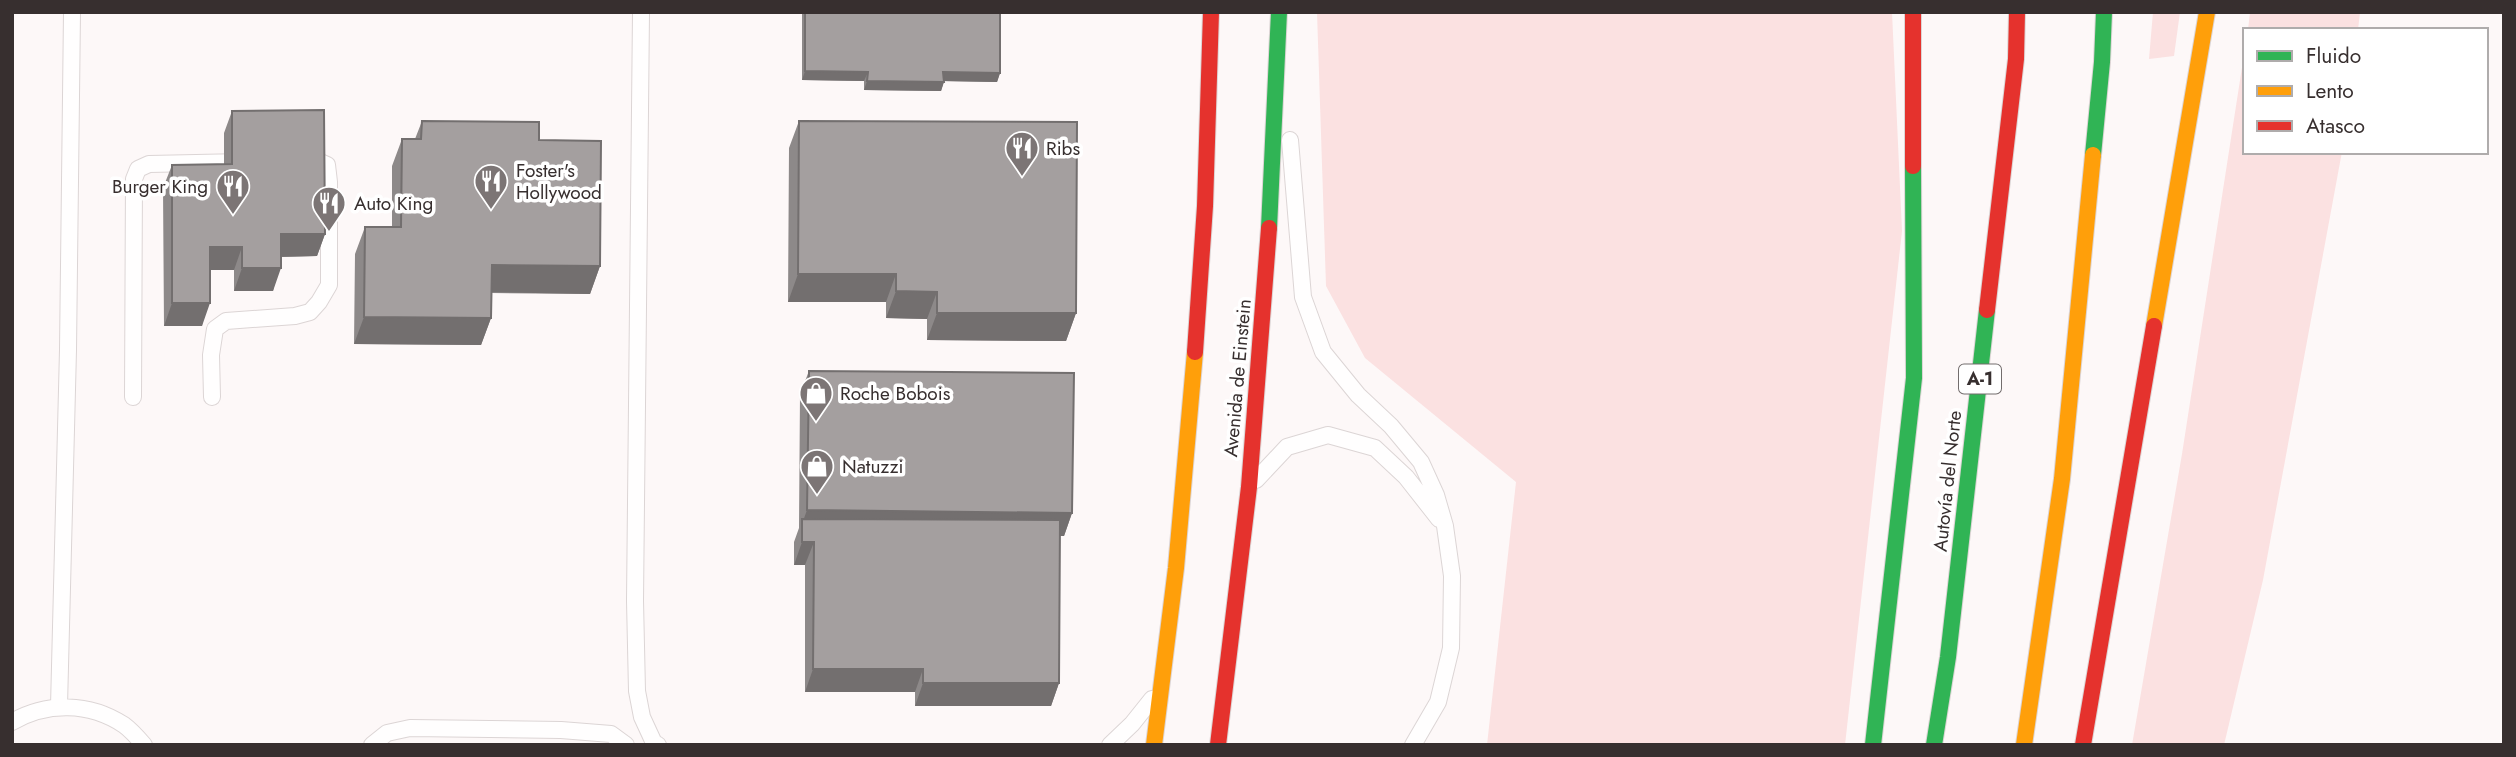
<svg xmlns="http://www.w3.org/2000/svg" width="2516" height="757" font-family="Jost,sans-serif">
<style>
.green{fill:#fbe1e1}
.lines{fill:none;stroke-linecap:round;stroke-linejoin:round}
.lane-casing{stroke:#dcd5d5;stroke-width:18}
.fast-casing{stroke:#dcd5d5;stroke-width:18}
.slow-casing{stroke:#dcd5d5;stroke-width:18}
.jam-casing{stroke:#dcd5d5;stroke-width:18}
.lane{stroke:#fffefe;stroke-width:16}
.fast{stroke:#30b455;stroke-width:16}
.slow{stroke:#ff9f0a;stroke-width:16}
.jam{stroke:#e5322d;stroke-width:16}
.wall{fill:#8d8989}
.shaded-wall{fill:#736f6f}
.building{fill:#a49f9f;stroke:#736f6f;stroke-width:2}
.labels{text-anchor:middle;stroke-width:7;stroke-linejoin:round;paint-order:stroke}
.shield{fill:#fff;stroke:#736d6d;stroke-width:2}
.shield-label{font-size:18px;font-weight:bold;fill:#372f2f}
.poi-label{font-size:19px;fill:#372f2f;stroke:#fff;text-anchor:start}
.street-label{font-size:19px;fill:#372f2f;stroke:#fff}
</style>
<rect width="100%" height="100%" fill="#fdf8f8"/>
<!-- green -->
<path class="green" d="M 1317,12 L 1892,12 L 1902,231 L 1845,745 L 1487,745 L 1516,482 L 1365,358 L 1326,286 Z
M 2153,12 L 2180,12 L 2174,56 L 2149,59 Z
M 2250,12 L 2360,12 L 2358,30 L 2248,30 Z
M 2245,48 L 2245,152 L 2342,152 L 2341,157 L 2263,580 L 2224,745 L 2132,745 L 2182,454 Z"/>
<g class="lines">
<defs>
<path id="lane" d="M 641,12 L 635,601 L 637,691 L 642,717 L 654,743 L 658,745
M 1290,140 L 1303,297 L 1323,352 L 1358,395 L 1391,426 L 1421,462 L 1436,495 L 1445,526 L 1452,576 L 1451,648 L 1438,702 L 1413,745
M 133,397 L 134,179 L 138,169 L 149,164 L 243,162
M 212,397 L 211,355 L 215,329 L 226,321 L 295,316 L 310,312 L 319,302 L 329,285 L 329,182 L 327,165 L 316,160 L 304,161
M 1256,480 L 1287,447 L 1328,435 L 1375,448 L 1406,477 L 1439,519
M 59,706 L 68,350 L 72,12
M 12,722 C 47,702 89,702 124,725 C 131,730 138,738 144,745
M 372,745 L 387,733 L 410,728 L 561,730 L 611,734 L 626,745
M 1110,745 L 1132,724 L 1152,699"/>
<path id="fast" d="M 2093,155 L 2102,62 L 2104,12
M 1269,228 L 1279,12
M 1873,745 L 1914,378 L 1913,166
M 1934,745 L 1948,657 L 1987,310"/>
<path id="slow" d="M 2154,326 L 2207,12
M 1154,745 L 1176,568 L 1195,352
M 2024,745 L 2062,479 L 2093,155"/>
<path id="jam" d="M 1913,12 L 1913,166
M 1987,310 L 2016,59 L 2017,12
M 1195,352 L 1205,206 L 1211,12
M 1218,745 L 1249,487 L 1269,228
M 2083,745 L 2154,326"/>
</defs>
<!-- lane casing -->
<use href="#lane" class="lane-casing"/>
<!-- fast casing -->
<use href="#fast" class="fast-casing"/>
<!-- slow casing -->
<use href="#slow" class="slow-casing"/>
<!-- jam casing -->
<use href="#jam" class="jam-casing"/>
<!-- lane -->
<use href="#lane" class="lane"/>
<!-- fast -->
<use href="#fast" class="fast"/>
<!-- slow -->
<use href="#slow" class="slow"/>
<!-- jam -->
<use href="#jam" class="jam"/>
</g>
<!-- wall -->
<path class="wall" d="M 802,12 L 1000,12 L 1000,73 L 997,82 L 944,81 L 941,91 L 864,90 L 864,81 L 802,80 Z
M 232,111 L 325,234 L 317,256 L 281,257 L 273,291 L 234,291 L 234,270 L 210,270 L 202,326 L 164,326 L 163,188 L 172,165 L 224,164 L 224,133 Z
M 422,121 L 539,140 L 600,266 L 590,294 L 491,293 L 491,318 L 481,345 L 354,344 L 355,254 L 365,227 L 392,227 L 392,166 L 402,139 L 415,139 Z
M 799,121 L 1076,313 L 1066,341 L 927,340 L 927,319 L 886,318 L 886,302 L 788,302 L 789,148 Z
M 809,371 L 1072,513 L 1064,536 L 1060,536 L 1059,683 L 1051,706 L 915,706 L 915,692 L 805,692 L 805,565 L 794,565 L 794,542 L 799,528 L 800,394 Z"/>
<!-- shaded-wall -->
<path class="shaded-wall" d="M 805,71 L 868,72 L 864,81 L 802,80 Z
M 943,72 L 1000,73 L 997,82 L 940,81 Z
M 867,81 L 944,82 L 941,91 L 864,90 Z
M 281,234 L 325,234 L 317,256 L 273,257 Z
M 210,247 L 242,247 L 234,270 L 202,270 Z
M 492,265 L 600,266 L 590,294 L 482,292 Z
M 242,268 L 281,268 L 273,291 L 234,291 Z
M 798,274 L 896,274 L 886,302 L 788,302 Z
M 896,291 L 937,292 L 927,319 L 886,318 Z
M 172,303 L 210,303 L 202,326 L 164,326 Z
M 937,313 L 1076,313 L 1066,341 L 927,340 Z
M 364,317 L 491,318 L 481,345 L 354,344 Z
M 807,510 L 1072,513 L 1064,536 L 802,533 L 802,524 Z
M 802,542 L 814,542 L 805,565 L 794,565 Z
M 813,669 L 923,669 L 915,692 L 805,692 Z
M 923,683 L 1059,683 L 1051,706 L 915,706 Z"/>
<!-- building -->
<path class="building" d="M 805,12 L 1000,12 L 1000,73 L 943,72 L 944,82 L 867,81 L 868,72 L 805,71 Z
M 324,110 L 325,234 L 281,234 L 281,268 L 242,268 L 242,247 L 210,247 L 210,303 L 172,303 L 172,165 L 232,164 L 232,111 Z
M 422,121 L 539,122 L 539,140 L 601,141 L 600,266 L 492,265 L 491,318 L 364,317 L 365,227 L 401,227 L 402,139 L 421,139 Z
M 799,121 L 1077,122 L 1076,313 L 937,313 L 937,292 L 896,291 L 896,274 L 798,274 Z
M 809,371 L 1074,373 L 1072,513 L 807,510 Z
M 802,519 L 1060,520 L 1059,683 L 923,683 L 923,669 L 813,669 L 814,542 L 802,542 Z"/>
<!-- icons -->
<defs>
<symbol id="restaurant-pin" viewBox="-11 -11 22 30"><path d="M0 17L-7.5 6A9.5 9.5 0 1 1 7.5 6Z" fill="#7c7575" stroke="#fff"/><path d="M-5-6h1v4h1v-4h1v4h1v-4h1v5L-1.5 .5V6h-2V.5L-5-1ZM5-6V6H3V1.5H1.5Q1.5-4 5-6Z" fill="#fff"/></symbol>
<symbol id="shop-pin" viewBox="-11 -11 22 30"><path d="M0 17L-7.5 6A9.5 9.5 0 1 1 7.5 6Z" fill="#7c7575" stroke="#fff"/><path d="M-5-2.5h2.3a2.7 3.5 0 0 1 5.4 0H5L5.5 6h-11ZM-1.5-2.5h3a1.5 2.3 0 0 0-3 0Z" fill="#fff"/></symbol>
</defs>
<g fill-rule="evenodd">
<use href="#restaurant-pin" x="1003" y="129" width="38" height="52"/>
<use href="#restaurant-pin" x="472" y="162" width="38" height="52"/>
<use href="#restaurant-pin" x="214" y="167" width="38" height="52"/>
<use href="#restaurant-pin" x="310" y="184" width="38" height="52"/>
<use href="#shop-pin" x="797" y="374" width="38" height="52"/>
<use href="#shop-pin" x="798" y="447" width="38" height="52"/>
</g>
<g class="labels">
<!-- shield labels -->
<rect class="shield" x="1959" y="364.5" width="42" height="29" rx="5"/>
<g class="shield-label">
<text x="1980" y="385">A-1</text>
</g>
<!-- poi labels -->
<g class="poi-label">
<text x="1046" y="155">Ribs</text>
<text x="516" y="177">Foster's<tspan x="516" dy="22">Hollywood</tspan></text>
<text x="208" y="193" text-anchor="end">Burger King</text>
<text x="354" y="210">Auto King</text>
<text x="840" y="400">Roche Bobois</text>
<text x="842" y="473">Natuzzi</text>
</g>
<!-- street labels -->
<g class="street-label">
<text transform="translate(1237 378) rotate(-85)" y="7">Avenida de Einstein</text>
<text transform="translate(1947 481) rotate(-84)" y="7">Autovía del Norte</text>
</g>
</g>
<!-- border -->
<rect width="2516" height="757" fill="none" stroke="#372f2f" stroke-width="28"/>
<!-- legend -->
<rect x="2243" y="28" width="245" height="126" fill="#ffffff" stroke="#afacac" stroke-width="2"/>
<rect x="2257" y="51" width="35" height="10" fill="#30b455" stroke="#afacac" stroke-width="2"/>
<text x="2306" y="63" font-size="21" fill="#372f2f">Fluido</text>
<rect x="2257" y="86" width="35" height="10" fill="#ff9f0a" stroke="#afacac" stroke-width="2"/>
<text x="2306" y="98" font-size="21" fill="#372f2f">Lento</text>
<rect x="2257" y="121" width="35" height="10" fill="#e5322d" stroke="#afacac" stroke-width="2"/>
<text x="2306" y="133" font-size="21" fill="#372f2f">Atasco</text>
</svg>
